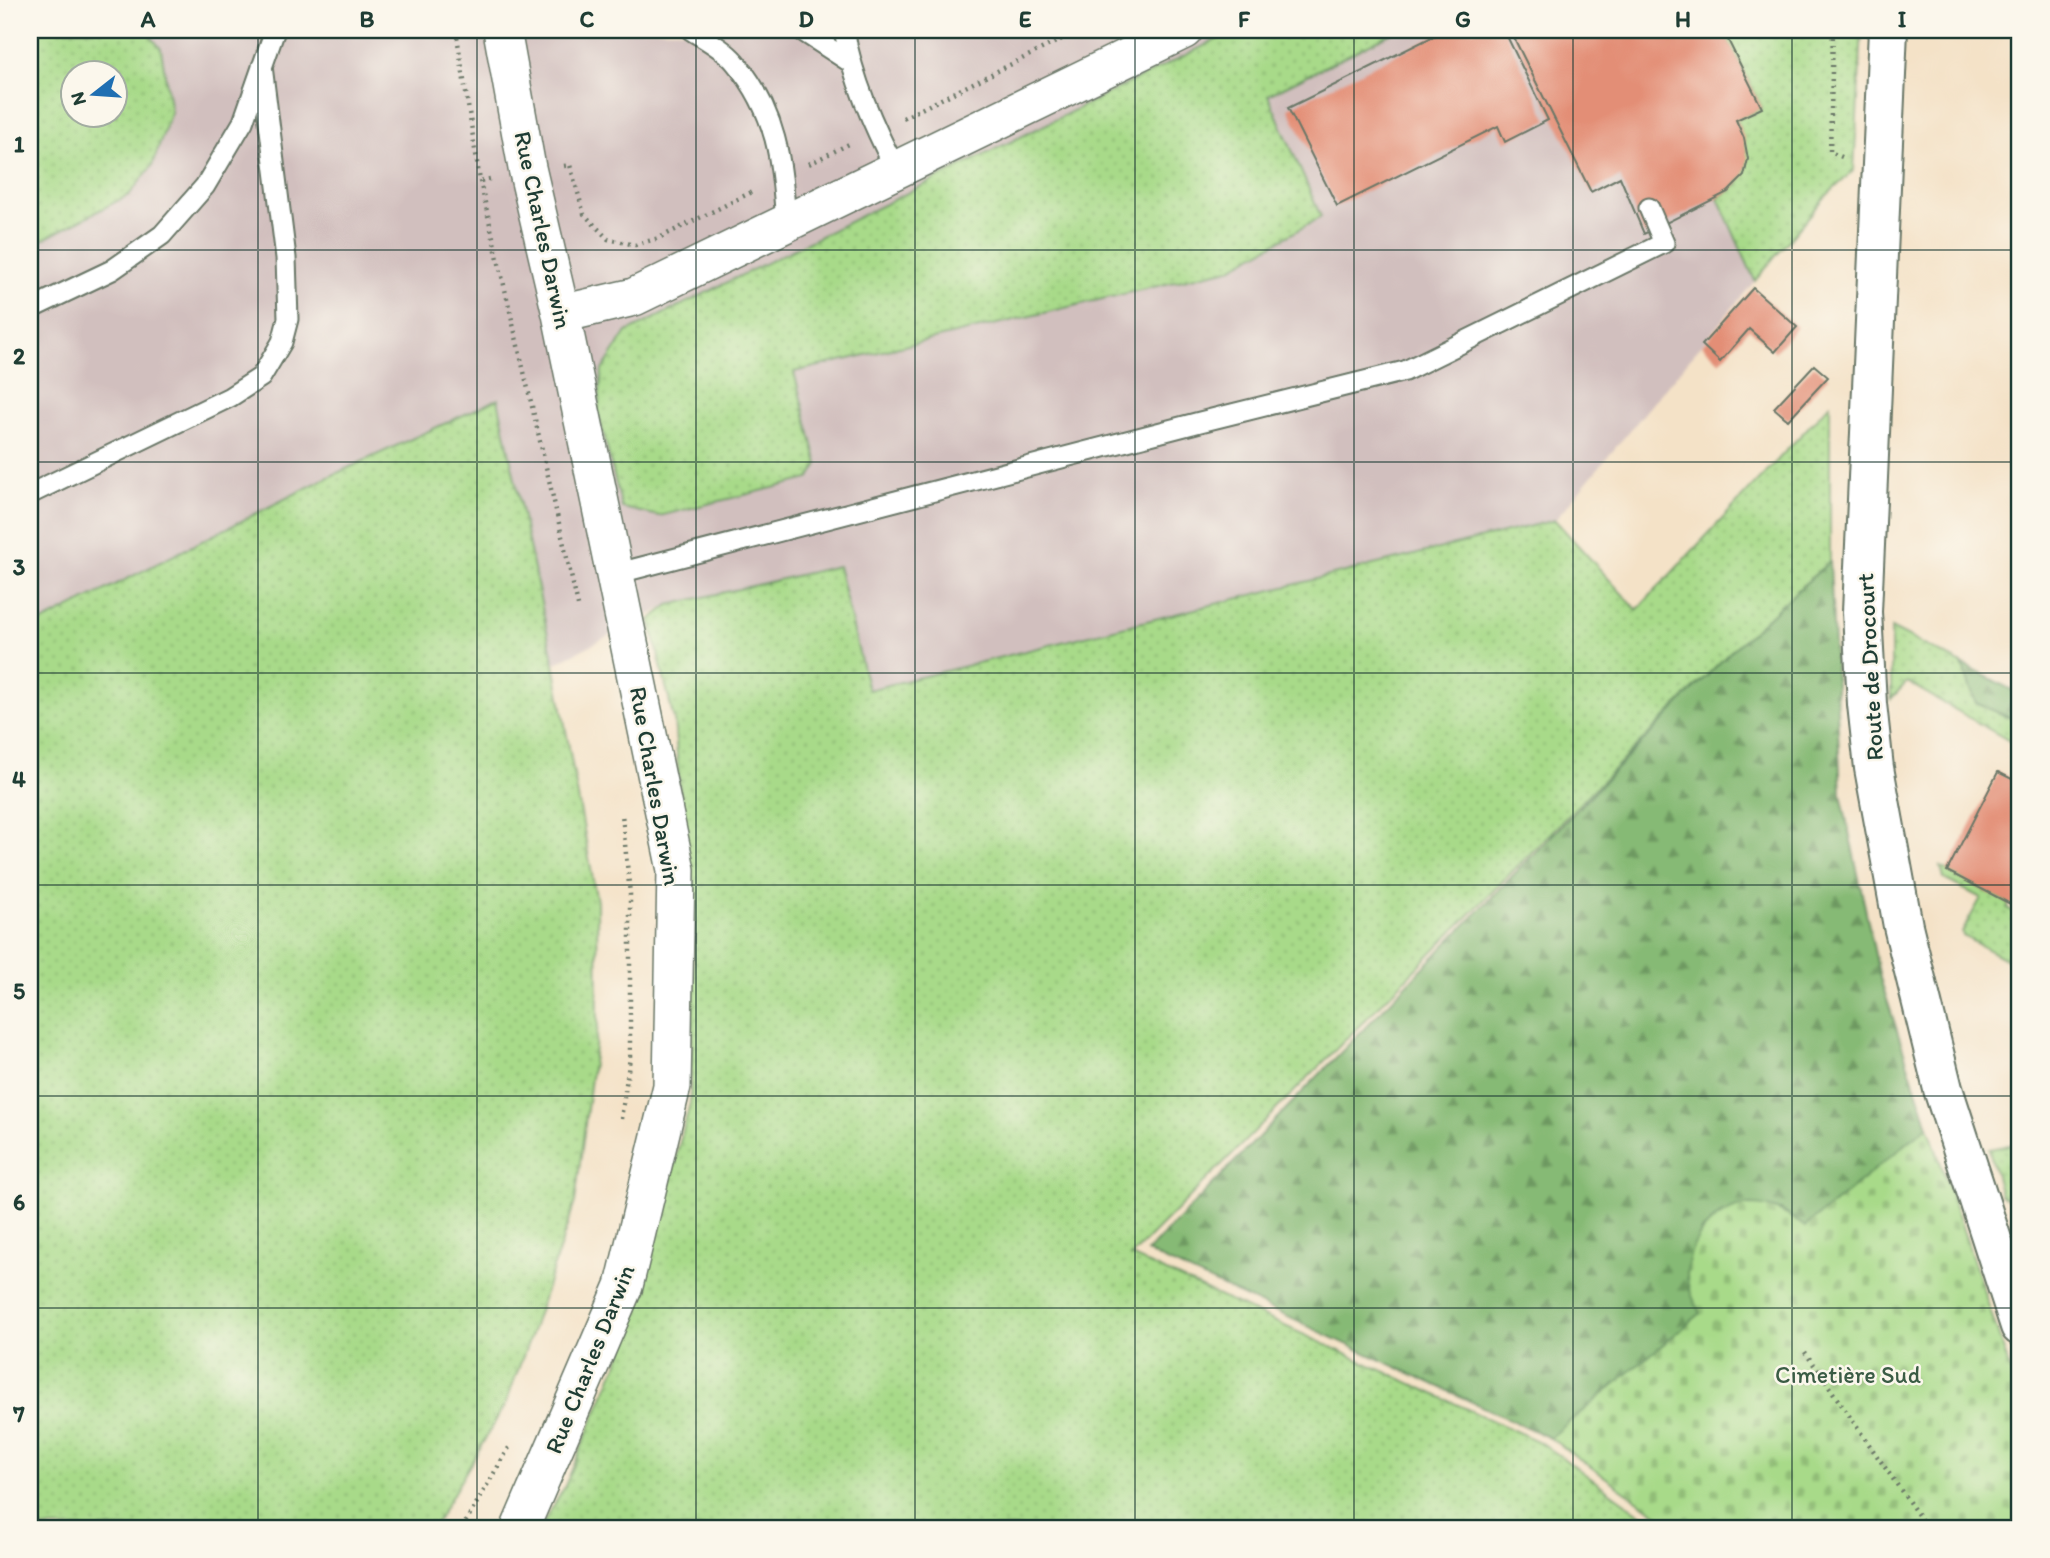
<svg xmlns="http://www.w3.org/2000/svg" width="2050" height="1558" font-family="Itim,sans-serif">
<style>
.industrial{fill:#d1bfbe;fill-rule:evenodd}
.grass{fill:url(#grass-dots);stroke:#648c5e;stroke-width:2;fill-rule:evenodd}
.forest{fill:url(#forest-firs);stroke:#527c54;stroke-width:2}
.cemetery{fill:url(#cemetery-stones);stroke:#648c5e;stroke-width:2}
.building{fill:#e38e76}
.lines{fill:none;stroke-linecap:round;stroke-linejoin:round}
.service-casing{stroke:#6a7767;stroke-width:23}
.minor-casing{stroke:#6a7767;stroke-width:40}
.tertiary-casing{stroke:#6a7767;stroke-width:42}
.path{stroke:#6a7767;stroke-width:4.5;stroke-dasharray:2 5;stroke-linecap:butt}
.service{stroke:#fff;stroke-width:19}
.minor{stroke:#fff;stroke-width:37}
.tertiary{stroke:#fff;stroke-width:38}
.grid{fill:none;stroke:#1f3d34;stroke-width:2;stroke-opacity:0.55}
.labels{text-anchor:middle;stroke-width:5;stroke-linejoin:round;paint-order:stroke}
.street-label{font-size:24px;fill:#1f3d34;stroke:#fbf7ec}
.park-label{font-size:24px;fill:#3a5c45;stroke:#fbf7ec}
.neatline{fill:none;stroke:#1f3d34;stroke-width:2.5}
.grid-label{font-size:23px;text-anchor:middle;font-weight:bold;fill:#1f3d34}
</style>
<defs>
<pattern id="grass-dots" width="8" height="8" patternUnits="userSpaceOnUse" patternTransform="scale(1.75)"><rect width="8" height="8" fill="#a8da89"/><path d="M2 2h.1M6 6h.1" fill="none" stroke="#90bc77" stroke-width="1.8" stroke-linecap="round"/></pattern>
<pattern id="forest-firs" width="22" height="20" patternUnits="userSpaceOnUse" patternTransform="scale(1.75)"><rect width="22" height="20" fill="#86ba75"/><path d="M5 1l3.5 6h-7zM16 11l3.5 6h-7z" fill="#6d9861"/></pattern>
<pattern id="cemetery-stones" width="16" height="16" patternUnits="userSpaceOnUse" patternTransform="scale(1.75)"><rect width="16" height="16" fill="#a8da89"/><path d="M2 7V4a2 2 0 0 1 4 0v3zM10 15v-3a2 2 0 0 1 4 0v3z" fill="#90bc77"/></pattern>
</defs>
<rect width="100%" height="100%" fill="#fbf7ec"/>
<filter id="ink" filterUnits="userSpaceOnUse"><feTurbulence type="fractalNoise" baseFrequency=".0143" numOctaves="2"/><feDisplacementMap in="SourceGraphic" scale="14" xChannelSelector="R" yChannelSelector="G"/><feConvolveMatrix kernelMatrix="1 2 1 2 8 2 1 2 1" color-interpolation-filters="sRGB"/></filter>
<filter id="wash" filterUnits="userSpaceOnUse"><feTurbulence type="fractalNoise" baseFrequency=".00686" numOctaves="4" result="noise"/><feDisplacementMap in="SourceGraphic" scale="28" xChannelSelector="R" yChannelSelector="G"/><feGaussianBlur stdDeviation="1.57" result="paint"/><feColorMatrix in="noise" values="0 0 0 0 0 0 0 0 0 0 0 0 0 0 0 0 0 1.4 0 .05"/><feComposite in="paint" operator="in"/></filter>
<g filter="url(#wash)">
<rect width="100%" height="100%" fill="#f4e2c7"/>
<!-- industrial -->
<path class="industrial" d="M 30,30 L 1824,30 L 1825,197 L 1555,520 L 867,690 L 838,566 L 669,605 L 554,664 L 498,399 L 309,487 L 30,628 ZM 74,74 L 116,74 L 116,116 L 74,116 Z"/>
<!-- grass -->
<path class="grass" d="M 30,30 L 146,30 L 161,49 L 171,112 L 152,166 L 129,195 L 30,246 ZM 74,74 L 116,74 L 116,116 L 74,116 Z
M 1236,30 L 1398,30 L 1268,95 L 1321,217 L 1229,269 L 794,372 L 818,464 L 809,479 L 659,516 L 622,508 L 598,412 L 602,370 L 627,332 Z
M 1723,30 L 1862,30 L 1854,170 L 1825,197 L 1755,281 L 1718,198 C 1755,179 1751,154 1736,120 L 1762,108 Z
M 498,399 L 554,664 L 597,902 L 598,1024 L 575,1202 L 534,1326 L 506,1403 L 433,1528 L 30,1528 L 30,628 L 322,480 Z
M 1830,404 L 1830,561 L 1729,653 L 1131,1256 L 1542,1443 L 1660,1528 L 540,1528 L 564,1488 L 631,1332 L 690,1103 L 694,959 L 674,720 L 650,620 L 669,605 L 838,566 L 868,690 L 1555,520 L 1637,610 Z
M 1891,628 L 1962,664 L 1976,703 L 2020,722 L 2020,747 L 1907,682 L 1891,699 Z
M 1941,867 L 2009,903 L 2007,908 L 2020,915 L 2020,967 L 1963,936 L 1962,932 L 1981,898 L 1944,879 Z
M 2020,1143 L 2020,1208 L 2001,1195 L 1989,1149 Z"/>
<!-- forest -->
<path class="forest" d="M 1830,561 L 1841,794 L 1880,978 L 1928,1126 L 1805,1227 L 1781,1210 L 1750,1205 L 1719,1215 L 1701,1232 L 1688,1284 L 1700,1314 L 1550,1438 L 1147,1252 L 1729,653 Z
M 1962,664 L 2020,694 L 2020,722 L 1976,703 Z"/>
<!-- cemetery -->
<path class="cemetery" d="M 1928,1126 L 2020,1399 L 2020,1528 L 1677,1528 L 1550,1438 L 1700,1314 C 1697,1305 1690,1294 1688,1284 C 1681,1247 1714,1206 1751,1205 C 1773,1205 1789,1215 1805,1227 Z"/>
<g id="blocks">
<!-- building -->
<path class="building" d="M 1446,30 L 1504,30 L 1548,120 L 1505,142 L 1498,126 L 1337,206 L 1288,108 Z
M 1510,30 L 1723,30 L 1762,108 L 1736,120 L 1744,138 L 1748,159 L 1744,176 L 1728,192 L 1644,234 L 1620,177 L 1591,192 Z
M 1753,288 L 1797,327 L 1775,352 L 1749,329 L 1720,362 L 1702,345 Z
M 1814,365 L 1828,377 L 1788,420 L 1774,408 Z
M 1998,772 L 2020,783 L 2020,909 L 1947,871 Z"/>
</g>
</g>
<g filter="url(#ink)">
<use href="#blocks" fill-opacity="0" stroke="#6a7767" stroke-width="2"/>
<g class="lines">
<defs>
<path id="service" d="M 691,30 C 705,39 724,49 735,62 C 777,112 782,161 786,224
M 801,30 L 850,62
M 844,30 C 853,80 873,125 896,170
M 30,309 L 112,270 L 162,235 L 205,186 L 243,122 L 275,30
M 30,494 L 230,397 L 261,377 L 282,342 L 288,319 L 286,258 L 262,66
M 615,574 L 1200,422 L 1405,371 L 1664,243 L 1649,208"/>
<path id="minor" d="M 502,30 L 527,168 L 561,314 L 676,870 L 672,1086 L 624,1286 L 520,1528
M 561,314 L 634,297 L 1184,30"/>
<path id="tertiary" d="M 1888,30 L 1862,612 L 1867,704 L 1874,768 L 1903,926 L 1943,1089 L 2020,1326"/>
</defs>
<!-- service casing -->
<use href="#service" class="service-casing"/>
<!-- minor casing -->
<use href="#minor" class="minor-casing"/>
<!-- tertiary casing -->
<use href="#tertiary" class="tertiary-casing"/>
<!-- path -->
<path class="path" d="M 456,30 L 480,181 L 490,179
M 1833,30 L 1830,152 L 1842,157
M 903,118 L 1080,30
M 809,164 L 851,143
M 564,166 L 570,165 L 584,214 L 608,239 L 635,245 L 659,238 L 754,191
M 480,181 L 579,610
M 621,1119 L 630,1057 L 630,894 L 622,814
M 1805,1352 L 1927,1528
M 462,1528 L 510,1446"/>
<!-- service -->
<use href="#service" class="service"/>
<!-- minor -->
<use href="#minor" class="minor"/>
<!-- tertiary -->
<use href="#tertiary" class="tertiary"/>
</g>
</g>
<!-- grid -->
<path class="grid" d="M 258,30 L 258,1528M 477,30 L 477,1528M 696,30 L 696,1528M 915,30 L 915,1528M 1135,30 L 1135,1528M 1354,30 L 1354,1528M 1573,30 L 1573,1528M 1792,30 L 1792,1528M 30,250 L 2020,250M 30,462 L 2020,462M 30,673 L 2020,673M 30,885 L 2020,885M 30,1096 L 2020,1096M 30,1308 L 2020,1308"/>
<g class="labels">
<!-- street labels -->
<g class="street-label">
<text transform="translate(543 230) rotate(78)" y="8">Rue Charles Darwin</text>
<text transform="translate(1870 667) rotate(-93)" y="8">Route de Drocourt</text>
<text transform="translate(655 786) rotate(80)" y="8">Rue Charles Darwin</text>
<text transform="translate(590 1359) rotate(-68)" y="8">Rue Charles Darwin</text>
</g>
<!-- park labels -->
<g class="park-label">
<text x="1848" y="1383">Cimetière Sud</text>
</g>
</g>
<!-- margin -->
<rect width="2050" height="1558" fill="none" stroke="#fbf7ec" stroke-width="77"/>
<!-- north arrow -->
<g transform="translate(94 94) rotate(253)"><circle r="33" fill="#fbf7ec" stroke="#a3ada2" stroke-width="2"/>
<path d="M0-5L12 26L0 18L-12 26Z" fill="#1f6fb2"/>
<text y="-10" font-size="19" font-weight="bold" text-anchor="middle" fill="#1f3d34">N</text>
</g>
<rect x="38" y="38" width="1973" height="1482" class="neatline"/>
<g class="grid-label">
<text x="148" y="27">A</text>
<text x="367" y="27">B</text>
<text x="587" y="27">C</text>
<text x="806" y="27">D</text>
<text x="1025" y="27">E</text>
<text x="1244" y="27">F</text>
<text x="1463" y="27">G</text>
<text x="1683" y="27">H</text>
<text x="1902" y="27">I</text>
<text x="19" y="152">1</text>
<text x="19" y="364">2</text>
<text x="19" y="575">3</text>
<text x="19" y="787">4</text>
<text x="19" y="999">5</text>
<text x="19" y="1210">6</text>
<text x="19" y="1422">7</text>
</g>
</svg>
